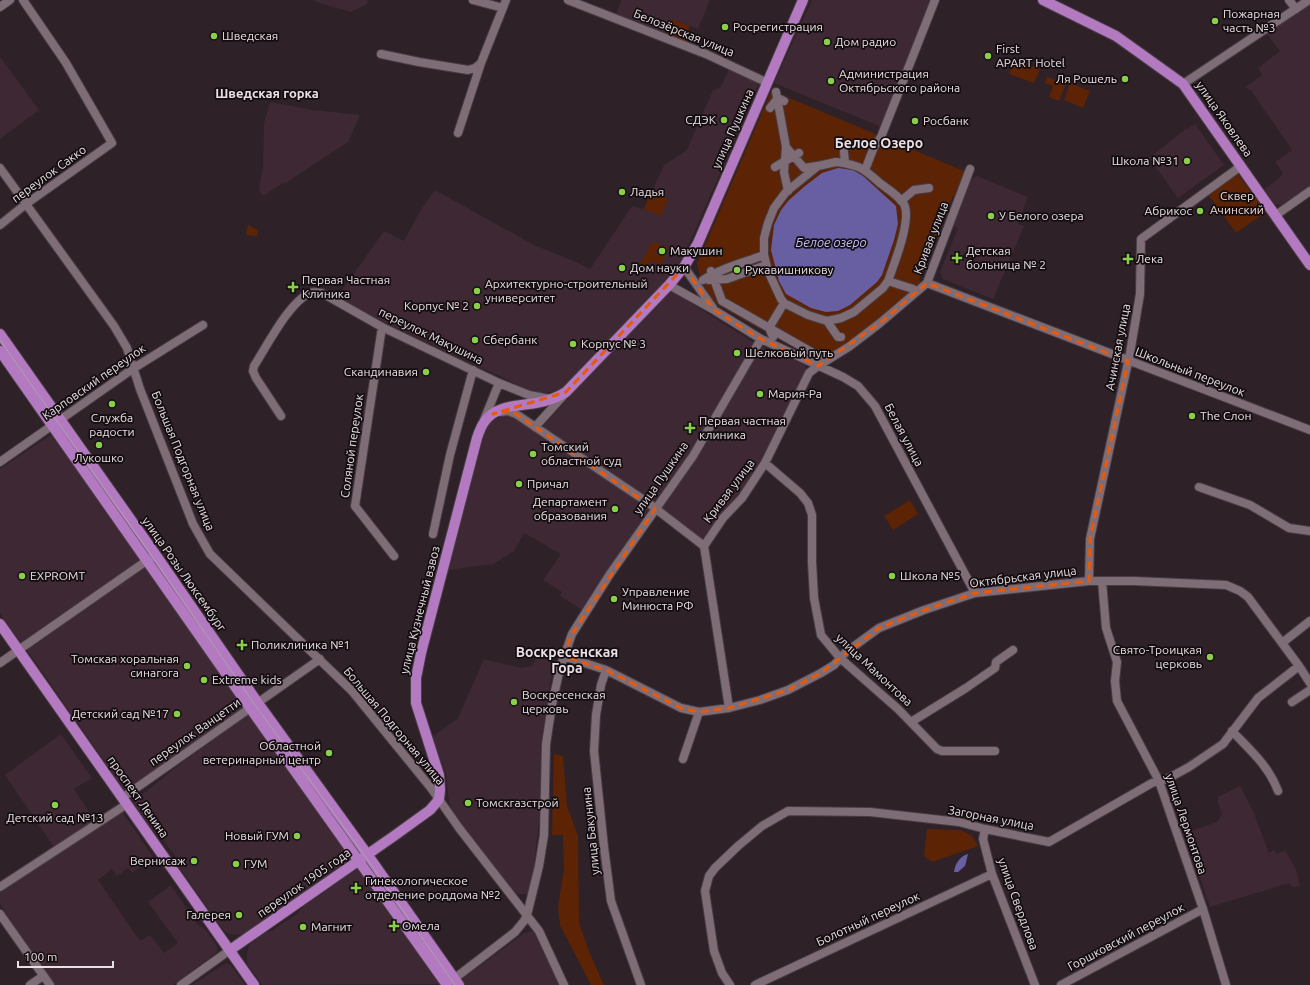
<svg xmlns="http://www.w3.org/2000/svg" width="1310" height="985" font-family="Ubuntu,sans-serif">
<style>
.built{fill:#3d2833}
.green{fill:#5c2404}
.water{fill:#675fa1}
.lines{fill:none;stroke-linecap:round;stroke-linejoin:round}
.minor-casing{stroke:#493d44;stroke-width:10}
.major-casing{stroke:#493d44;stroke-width:12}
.minor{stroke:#7e6d76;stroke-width:8}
.major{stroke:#b37ac1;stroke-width:10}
.tram{stroke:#ada1a7;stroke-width:1}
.marked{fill:none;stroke:#e8590c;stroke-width:3;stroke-dasharray:8 5;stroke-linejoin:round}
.poi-dot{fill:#89cf49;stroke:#130d10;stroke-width:1.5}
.labels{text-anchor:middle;stroke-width:3.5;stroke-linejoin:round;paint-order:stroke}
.poi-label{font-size:12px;fill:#e9dfe4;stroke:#130d10;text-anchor:start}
.street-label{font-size:12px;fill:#e9dfe4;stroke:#130d10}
.park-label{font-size:12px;fill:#f1dbd2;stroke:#130d10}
.neighbourhood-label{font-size:13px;font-weight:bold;fill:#e9dfe4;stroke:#130d10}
.water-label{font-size:13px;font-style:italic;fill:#c0bcf5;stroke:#130d10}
.quarter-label{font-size:14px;font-weight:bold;fill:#e9dfe4;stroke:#130d10}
</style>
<rect width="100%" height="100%" fill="#2f2128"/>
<!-- built -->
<path class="built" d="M 314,0 L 368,0 L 367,4 L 351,12 L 319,3 Z
M 621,0 L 710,0 L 698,29 L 671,19 L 665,34 L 616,16 Z
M 812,0 L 931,0 L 881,127 L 774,83 Z
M 1310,3 L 1310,186 L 1284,203 L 1281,205 L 1275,204 L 1264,189 L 1277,180 L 1283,173 L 1275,162 L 1292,150 L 1250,89 L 1249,90 L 1246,87 L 1262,75 L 1258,68 L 1280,51 L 1266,33 Z
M 0,57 L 39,110 L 0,139 Z
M 730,67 L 755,80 L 758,86 L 683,258 L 666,280 L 571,380 L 561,388 L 553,392 L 543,393 L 529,390 L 384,322 L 347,303 L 338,296 L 384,231 L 404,241 L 422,208 L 435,190 L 534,245 L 576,262 L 590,269 L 632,206 L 644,209 L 664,165 L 687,150 L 713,90 L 720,88 Z
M 270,102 L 313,110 L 360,115 L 348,142 L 284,184 L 283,183 L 263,196 L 259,190 L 263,167 L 264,123 Z
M 1195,124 L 1224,165 L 1178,198 L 1149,158 L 1187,128 L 1188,129 Z
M 977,176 L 1028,197 L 1018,224 L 1024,226 L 993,299 L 943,279 L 940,272 L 958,228 L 953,226 L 970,180 Z
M 669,292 L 674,292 L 754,343 L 689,454 L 654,502 L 542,427 L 633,328 Z
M 762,347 L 805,365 L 807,371 L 763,462 L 741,496 L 703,541 L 660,510 L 697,458 Z
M 508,415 L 514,417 L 650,508 L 582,610 L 560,596 L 562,592 L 543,580 L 561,554 L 524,533 L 514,551 L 493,564 L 448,570 L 485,430 L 489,423 L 496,418 Z
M 54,433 L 141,559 L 21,644 L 0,613 L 0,469 Z
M 146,566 L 246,707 L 125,791 L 27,650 Z
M 538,655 L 555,661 L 553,666 L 541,744 L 540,812 L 534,865 L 529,891 L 526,894 L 519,894 L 513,891 L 462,825 L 452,811 L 449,801 L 446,774 L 432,737 L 458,718 L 484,659 L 521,668 L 532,666 Z
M 251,712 L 352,858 L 337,869 L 331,871 L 312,884 L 308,889 L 243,934 L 237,935 L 227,933 L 222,928 L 179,867 L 175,856 L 162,838 L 154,832 L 133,802 L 175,768 Z
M 61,734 L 92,778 L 74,789 L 95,821 L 54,847 L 5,775 Z
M 1240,786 L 1253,811 L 1269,853 L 1274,850 L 1277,854 L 1285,850 L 1296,869 L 1300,886 L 1292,887 L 1289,883 L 1210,907 L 1185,833 L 1217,822 L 1222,814 L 1218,804 L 1218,797 Z
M 122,812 L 154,858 L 132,873 L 128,868 L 117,876 L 112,869 L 98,880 L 140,941 L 150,935 L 164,953 L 178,943 L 148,902 L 171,885 L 198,925 L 205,929 L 217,946 L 217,952 L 173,985 L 55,985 L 0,904 L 0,892 Z
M 359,868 L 440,983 L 439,984 L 262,985 L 247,963 L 247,953 L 250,944 L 262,934 L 273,930 L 297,914 L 303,906 Z
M 532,931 L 535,933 L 561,985 L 462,985 L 462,981 L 465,977 L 523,934 L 527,932 Z
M 226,963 L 231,965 L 245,985 L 192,985 Z"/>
<!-- green -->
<path class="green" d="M 671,19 L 689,26 L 688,43 L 665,34 Z
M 1014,59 L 1040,69 L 1034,83 L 1009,74 Z
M 1047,77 L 1066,84 L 1059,101 L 1049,97 L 1053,86 L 1045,83 Z
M 1070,83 L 1090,91 L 1083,108 L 1064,100 Z
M 772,92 L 775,92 L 964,171 L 964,174 L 954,196 L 953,196 L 919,280 L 922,282 L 920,286 L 858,336 L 831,355 L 823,358 L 815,358 L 809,356 L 719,306 C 708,296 700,279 697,264 L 770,94 Z
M 1238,174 L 1266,212 L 1236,233 L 1208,194 Z
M 651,192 L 668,199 L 661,216 L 644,209 Z
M 248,225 L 258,230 L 257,236 L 246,235 Z
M 653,242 L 657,242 L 659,245 L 669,247 L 667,250 L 659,248 L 654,253 L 656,255 L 662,253 L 665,255 L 658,272 L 656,271 L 658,263 L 654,261 L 649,263 L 649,267 L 646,269 L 641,267 L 640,263 C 646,256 647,249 653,242 Z
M 910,500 L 918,514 L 893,530 L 884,516 Z
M 554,754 L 563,756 L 567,806 L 578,836 L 579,923 L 590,954 L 604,985 L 591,985 L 560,925 L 558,907 L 564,869 L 563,835 L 552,835 Z
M 927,829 L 961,830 L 972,836 L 978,846 L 932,862 L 924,856 Z"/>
<!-- water -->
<path class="water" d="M 838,168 L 853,170 L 863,176 L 896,206 L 898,224 L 894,240 L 882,275 L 877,282 L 850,305 L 838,311 L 826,312 L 811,308 L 786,294 L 779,281 L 771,250 L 774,225 L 781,210 L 789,200 L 805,186 L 822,173 Z
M 968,854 L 965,866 L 958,872 L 954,872 C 955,864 960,856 968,854 Z"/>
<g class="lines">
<defs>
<path id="minor" d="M 473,0 L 503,8
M 568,0 L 706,54 L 768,83
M 1289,0 L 1296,9
M 0,7 L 10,0
M 381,54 L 419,62 L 468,70 L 475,68 L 481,63 L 506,0
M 1183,84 L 1309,0
M 776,92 L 786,147 L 784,172 L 788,191
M 770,108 L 778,98 L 784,101
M 458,133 L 481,63
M 786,147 L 804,168 L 817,166
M 844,152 L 845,163
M 836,162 C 860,165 863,168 881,184 C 888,189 899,196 904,204 C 912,220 894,264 888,281 L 883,288 L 854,312 L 841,318 L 827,321 L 808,315 L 784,303 L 781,299 L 768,271 L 764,255 L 764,238 L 768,223 L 774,208 L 786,192 L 818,166 Z
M 775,167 L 799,153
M 0,168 L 114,326 L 127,348 L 140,389 L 193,524 L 210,554 L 352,691 L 431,788 L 459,828 L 539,931 L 564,985
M 865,170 L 874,147 L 881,137 L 935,0
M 901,201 L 914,190 L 929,188
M 1276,215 L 1310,191
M 0,225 L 26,204 L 112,143 L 66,63 L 23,0
M 684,267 L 713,308
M 711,271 L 722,301 L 815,354 L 824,355
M 703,280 C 721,268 743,263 764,255
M 709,280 L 727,279 L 766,265
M 888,281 L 913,289
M 927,283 L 1310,430
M 669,285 L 714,310 L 761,339 L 843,377 L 858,386 L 875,406 L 975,593
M 827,321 L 838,337 L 841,337
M 382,327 L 355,506 L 394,556
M 773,337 L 769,328 L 784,303
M 500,412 L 508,411 L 516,414 L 647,502 L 704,546
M 281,416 L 256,378 L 253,371 L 254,366 C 267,346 289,302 310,293 C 314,291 318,293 322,293 L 382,327 L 499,383 L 529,395 L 550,399
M 484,420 L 499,383
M 535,427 L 564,395
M 0,462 L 134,368 L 203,325
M 765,463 L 800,493 L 808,503 L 812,515 L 812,562 L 814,598 L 821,635 L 840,658 L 898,709 L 937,749 L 942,751 L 995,751
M 1199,487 L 1250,505 L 1289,528 L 1310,531
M 433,534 L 450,455 L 473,370
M 1089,581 L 1090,539 L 1130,353 L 1140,294 L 1141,239 L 1241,166
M 1102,581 L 1106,628 L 1117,662 L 1115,681 L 1117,701 L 1159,781 L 1203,909 L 1226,985
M 1282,643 L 1310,621
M 563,656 L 606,670 L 681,708 L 699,712 L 729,708 L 760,700 L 788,690 L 821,673 L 834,665 L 846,652 L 879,628 L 924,610 L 975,593 L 1089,581 L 1134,581 L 1226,585 L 1240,591 L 1248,597 L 1299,666 L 1310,683
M 0,663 L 152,557
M 606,670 L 601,685 L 596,715 L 594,751 L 604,847 L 611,901 L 641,985
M 1292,702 L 1310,690
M 729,708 L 704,546 L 723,518 L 742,498 L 765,463 L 809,373 L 818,366 L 850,346 L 880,323 L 927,283 L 970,169
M 911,722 L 966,688 L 995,668 L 996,662 L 1013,650
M 1232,731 C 1249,749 1269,766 1278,791
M 683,759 L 699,712
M 122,798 L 320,659
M 985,829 L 983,839 L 992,874 L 1035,985
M 0,887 L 127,804
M 0,914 L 50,985
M 450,982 L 515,932 L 524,921 L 527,915 L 539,866 L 544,835 L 546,744 L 552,705 L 560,668 L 572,634 L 610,574 L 693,456 L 761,339
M 30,985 L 43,976
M 181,985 L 230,950
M 730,985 L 722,973 L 714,951 L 705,891 L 709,876 L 715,868 L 738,846 L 762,826 L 788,811 L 870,812 L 959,822 L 985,829 L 1049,842 L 1152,783 L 1167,779 L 1189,767 L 1223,744 L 1258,698 L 1299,666
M 755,985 L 992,874
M 1061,985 L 1203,909"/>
<path id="major" d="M 1043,0 L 1116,36 L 1183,84 L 1310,265
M 0,334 L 155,554 L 258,703 L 367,854 L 459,985
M 0,351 L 250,708 L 447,985
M 0,624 L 254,985
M 230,950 L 394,836 L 430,810 L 436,803 L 439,799 L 440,790 L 439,775 L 416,703 L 416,678 L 421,653 L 477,438 C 479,432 481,426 485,421 C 496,405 519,406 536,403 C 547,401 557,398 566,392 L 669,285 L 684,267 L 698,243 L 803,0"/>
</defs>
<!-- minor casing -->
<use href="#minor" class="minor-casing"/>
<!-- major casing -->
<use href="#major" class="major-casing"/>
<!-- minor -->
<use href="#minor" class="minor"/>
<!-- major -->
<use href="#major" class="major"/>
<!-- tram -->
<path class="tram" d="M 0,340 L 152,556 L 255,705 L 365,856 L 455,985"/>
</g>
<!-- marked area -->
<path class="marked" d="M 684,267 L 714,310 L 761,339 L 818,366 L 880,323 L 927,283 L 1128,361 L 1090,539 L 1089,581 L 975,593 L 924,610 L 879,628 L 821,673 L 788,690 L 729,708 L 699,712 L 681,708 L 606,670 L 563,656 L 572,634 L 655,509 L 516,414 L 508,411 L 493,414 L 566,392 Z"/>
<!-- markers -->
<g class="poi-dot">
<circle cx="1215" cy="21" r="4"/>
<circle cx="725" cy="27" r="4"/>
<circle cx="214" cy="36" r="4"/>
<circle cx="827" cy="42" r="4"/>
<circle cx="988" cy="56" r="4"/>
<circle cx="1125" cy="79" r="4"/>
<circle cx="831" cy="81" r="4"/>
<circle cx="724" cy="120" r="4"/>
<circle cx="915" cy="121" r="4"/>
<circle cx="1187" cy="161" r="4"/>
<circle cx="622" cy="192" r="4"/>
<circle cx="1200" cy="211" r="4"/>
<circle cx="991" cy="216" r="4"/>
<circle cx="662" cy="251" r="4"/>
<path d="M955 252h4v4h4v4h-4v4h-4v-4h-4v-4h4z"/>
<path d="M1126 253h4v4h4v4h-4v4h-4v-4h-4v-4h4z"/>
<circle cx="622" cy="268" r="4"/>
<circle cx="737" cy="270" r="4"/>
<path d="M291 281h4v4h4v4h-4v4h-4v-4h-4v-4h4z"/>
<circle cx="477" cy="291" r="4"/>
<circle cx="477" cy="306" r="4"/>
<circle cx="475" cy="340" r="4"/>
<circle cx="573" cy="344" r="4"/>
<circle cx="737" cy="353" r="4"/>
<circle cx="426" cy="372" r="4"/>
<circle cx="760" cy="394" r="4"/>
<circle cx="112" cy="404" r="4"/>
<circle cx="1192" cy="416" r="4"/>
<path d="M688 422h4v4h4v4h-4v4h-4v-4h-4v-4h4z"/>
<circle cx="99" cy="445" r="4"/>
<circle cx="533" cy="454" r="4"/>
<circle cx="519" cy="484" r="4"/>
<circle cx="615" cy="509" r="4"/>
<circle cx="22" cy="576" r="4"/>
<circle cx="892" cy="576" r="4"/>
<circle cx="614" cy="599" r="4"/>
<path d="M240 639h4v4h4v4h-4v4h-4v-4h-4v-4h4z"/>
<circle cx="1210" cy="657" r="4"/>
<circle cx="187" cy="666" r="4"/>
<circle cx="204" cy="680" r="4"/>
<circle cx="514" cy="702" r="4"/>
<circle cx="177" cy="714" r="4"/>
<circle cx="329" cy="753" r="4"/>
<circle cx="468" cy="803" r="4"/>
<circle cx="55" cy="805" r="4"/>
<circle cx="297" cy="836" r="4"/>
<circle cx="194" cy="861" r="4"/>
<circle cx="236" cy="864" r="4"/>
<path d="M354 882h4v4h4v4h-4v4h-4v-4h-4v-4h4z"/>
<circle cx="239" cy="915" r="4"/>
<path d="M392 920h4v4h4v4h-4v4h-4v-4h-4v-4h4z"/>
<circle cx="303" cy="927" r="4"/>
</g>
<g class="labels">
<!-- poi labels -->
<g class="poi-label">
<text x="1223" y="18">Пожарная<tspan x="1223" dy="14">часть №3</tspan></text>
<text x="733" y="31">Росрегистрация</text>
<text x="222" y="40">Шведская</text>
<text x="835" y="46">Дом радио</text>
<text x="996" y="53">First<tspan x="996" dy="14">APART Hotel</tspan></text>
<text x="839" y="78">Администрация<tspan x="839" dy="14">Октябрьского района</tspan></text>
<text x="1117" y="83" text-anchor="end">Ля Рошель</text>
<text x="716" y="124" text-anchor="end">СДЭК</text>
<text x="923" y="125">Росбанк</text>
<text x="1179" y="165" text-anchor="end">Школа №31</text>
<text x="630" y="196">Ладья</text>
<text x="1192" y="215" text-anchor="end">Абрикос</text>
<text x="999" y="220">У Белого озера</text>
<text x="670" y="255">Макушин</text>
<text x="966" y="255">Детская<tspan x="966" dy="14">больница № 2</tspan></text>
<text x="1136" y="263">Лека</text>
<text x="630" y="272">Дом науки</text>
<text x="745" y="274">Рукавишникову</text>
<text x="302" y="284">Первая Частная<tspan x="302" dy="14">Клиника</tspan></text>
<text x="485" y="288">Архитектурно-строительный<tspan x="485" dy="14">университет</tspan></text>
<text x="469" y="310" text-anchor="end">Корпус № 2</text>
<text x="483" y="344">Сбербанк</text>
<text x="581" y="348">Корпус № 3</text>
<text x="745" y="357">Шелковый путь</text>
<text x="418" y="376" text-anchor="end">Скандинавия</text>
<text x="768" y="398">Мария-Ра</text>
<text x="1200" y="420">The Слон</text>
<text x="112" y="422" text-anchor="middle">Служба<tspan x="112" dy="14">радости</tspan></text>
<text x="699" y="425">Первая частная<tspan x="699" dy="14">клиника</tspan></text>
<text x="541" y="451">Томский<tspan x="541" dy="14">областной суд</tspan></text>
<text x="99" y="462" text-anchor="middle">Лукошко</text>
<text x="527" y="488">Причал</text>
<text x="607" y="506" text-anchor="end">Департамент<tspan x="607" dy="14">образования</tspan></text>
<text x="30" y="580">EXPROMT</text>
<text x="900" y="580">Школа №5</text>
<text x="622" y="596">Управление<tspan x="622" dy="14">Минюста РФ</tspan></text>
<text x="251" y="649">Поликлиника №1</text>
<text x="1202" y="654" text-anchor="end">Свято-Троицкая<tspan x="1202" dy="14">церковь</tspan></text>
<text x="179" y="663" text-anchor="end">Томская хоральная<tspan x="179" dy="14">синагога</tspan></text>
<text x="212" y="684">Extreme kids</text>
<text x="522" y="699">Воскресенская<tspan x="522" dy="14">церковь</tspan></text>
<text x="169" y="718" text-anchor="end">Детский сад №17</text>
<text x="321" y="750" text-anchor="end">Областной<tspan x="321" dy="14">ветеринарный центр</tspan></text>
<text x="476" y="807">Томскгазстрой</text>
<text x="55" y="822" text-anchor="middle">Детский сад №13</text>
<text x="289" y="840" text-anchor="end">Новый ГУМ</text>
<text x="186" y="865" text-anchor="end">Вернисаж</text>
<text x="244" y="868">ГУМ</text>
<text x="365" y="885">Гинекологическое<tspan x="365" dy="14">отделение роддома №2</tspan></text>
<text x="231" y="919" text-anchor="end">Галерея</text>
<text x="402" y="930">Омела</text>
<text x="311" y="931">Магнит</text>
</g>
<!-- street labels -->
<g class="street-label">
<text transform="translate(684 33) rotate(22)" y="4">Белозёрская улица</text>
<text transform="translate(1224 119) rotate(55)" y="4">улица Яковлева</text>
<text transform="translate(733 129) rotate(-66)" y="4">улица Пушкина</text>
<text transform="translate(49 174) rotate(-36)" y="4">переулок Сакко</text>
<text transform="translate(931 238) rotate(-69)" y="4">Кривая улица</text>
<text transform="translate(431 336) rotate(26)" y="4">переулок Макушина</text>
<text transform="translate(1118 347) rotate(-79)" y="4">Ачинская улица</text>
<text transform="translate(1190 372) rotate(21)" y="4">Школьный переулок</text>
<text transform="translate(94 382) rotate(-35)" y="4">Карповский переулок</text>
<text transform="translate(904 435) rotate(62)" y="4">Белая улица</text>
<text transform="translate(352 446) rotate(-82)" y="4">Соляной переулок</text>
<text transform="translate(183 461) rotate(68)" y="4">Большая Подгорная улица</text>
<text transform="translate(661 478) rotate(-55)" y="4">улица Пушкина</text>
<text transform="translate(729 491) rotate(-53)" y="4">Кривая улица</text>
<text transform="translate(184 574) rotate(55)" y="4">улица Розы Люксембург</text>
<text transform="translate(1023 577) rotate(-7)" y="4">Октябрьская улица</text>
<text transform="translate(420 610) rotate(-76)" y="4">улица Кузнечный взвоз</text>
<text transform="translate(874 670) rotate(43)" y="4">улица Мамонтова</text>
<text transform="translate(394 726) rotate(50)" y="4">Большая Подгорная улица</text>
<text transform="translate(195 732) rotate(-35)" y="4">переулок Ванцетти</text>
<text transform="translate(138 797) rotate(55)" y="4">проспект Ленина</text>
<text transform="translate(991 818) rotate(11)" y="4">Загорная улица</text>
<text transform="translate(1186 824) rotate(71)" y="4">улица Лермонтова</text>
<text transform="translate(591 831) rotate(-96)" y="4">улица Бакунина</text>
<text transform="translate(304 883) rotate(-35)" y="4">переулок 1905 года</text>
<text transform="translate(1018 904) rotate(70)" y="4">улица Свердлова</text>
<text transform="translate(868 919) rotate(-25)" y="4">Болотный переулок</text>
<text transform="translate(1126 937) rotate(-28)" y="4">Горшковский переулок</text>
</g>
<!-- park labels -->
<g class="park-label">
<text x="1237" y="200">Сквер<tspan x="1237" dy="14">Ачинский</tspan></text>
</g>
<!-- neighbourhood labels -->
<g class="neighbourhood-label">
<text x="267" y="98">Шведская горка</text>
</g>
<!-- water labels -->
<g class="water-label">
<text x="831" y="247">Белое озеро</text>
</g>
<!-- quarter labels -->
<g class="quarter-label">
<text x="879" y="148">Белое Озеро</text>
<text x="567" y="657">Воскресенская<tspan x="567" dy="16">Гора</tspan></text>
</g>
</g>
<!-- scale -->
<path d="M18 961v6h95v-6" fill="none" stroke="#e9dfe4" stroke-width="2"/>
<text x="24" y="961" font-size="12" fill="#e9dfe4" stroke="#130d10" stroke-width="3" paint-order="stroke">100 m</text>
</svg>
